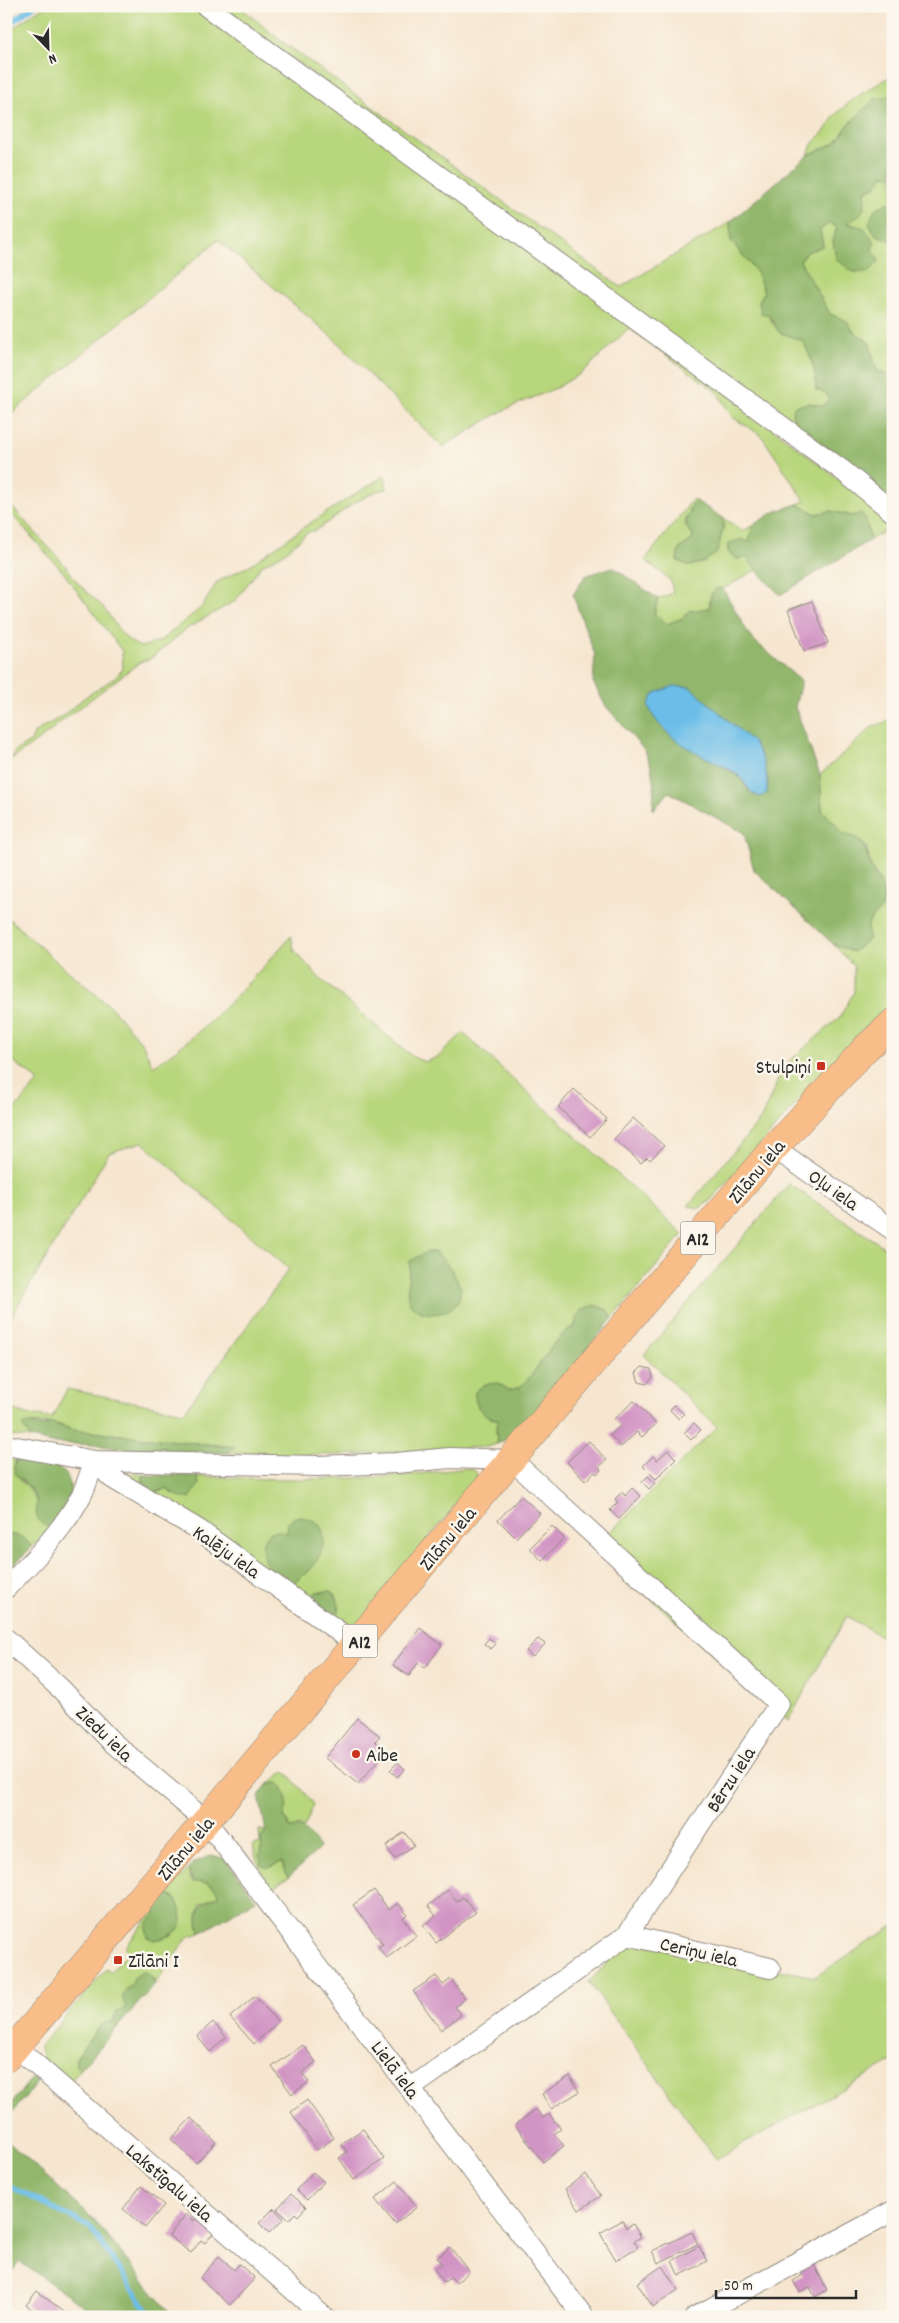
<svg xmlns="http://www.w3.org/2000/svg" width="899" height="2323" font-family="Dekko,sans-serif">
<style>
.green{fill:#b8d67c;stroke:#728054}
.forest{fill:#92b76c;stroke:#5e714c;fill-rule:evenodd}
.water{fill:#6cbee8;stroke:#4c748a}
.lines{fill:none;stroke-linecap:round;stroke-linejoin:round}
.stream{stroke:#6cbee8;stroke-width:5.5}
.building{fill:#d194c4}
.minor-casing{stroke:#90887e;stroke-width:22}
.highway-casing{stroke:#90887e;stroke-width:29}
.minor{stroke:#fff;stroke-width:20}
.highway{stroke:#f8bd89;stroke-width:28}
.poi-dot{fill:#c8321e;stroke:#fbf7ec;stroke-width:2}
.labels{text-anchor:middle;stroke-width:5;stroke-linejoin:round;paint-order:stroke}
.shield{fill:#fbf7ec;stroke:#696865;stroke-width:1}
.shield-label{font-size:19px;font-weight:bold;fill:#2b2b2b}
.poi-label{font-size:20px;fill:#2b2b2b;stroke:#fbf7ec;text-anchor:start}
.street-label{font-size:20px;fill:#2b2b2b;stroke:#fbf7ec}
</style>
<rect width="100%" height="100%" fill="#fbf7ec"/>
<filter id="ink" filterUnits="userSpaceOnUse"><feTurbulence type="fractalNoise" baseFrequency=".02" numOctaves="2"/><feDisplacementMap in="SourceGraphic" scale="10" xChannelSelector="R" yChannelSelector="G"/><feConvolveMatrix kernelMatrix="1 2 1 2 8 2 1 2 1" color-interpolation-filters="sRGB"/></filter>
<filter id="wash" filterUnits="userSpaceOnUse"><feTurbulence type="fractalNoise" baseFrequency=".0096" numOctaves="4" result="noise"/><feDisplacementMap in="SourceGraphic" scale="20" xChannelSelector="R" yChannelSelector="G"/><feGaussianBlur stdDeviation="1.12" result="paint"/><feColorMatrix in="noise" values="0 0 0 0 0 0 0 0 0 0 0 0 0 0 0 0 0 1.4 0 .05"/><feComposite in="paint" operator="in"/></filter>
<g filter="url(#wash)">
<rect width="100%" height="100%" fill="#f6e6d0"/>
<!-- green -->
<path class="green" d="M 48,6 L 197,6 L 718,386 L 891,520 L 893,531 L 889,529 L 870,540 L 866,519 L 831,511 L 816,514 L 797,504 L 805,501 L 761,435 L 732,417 L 717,392 L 629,328 L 582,373 L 556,388 L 504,410 L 442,447 L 332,337 L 218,240 L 6,418 L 6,33 L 38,10 Z
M 221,6 L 239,6 L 276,37 L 621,287 L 730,222 L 731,241 L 756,271 L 764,292 L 759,302 L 779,332 L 803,341 C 811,358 817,371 816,390 L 827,393 L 829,399 L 823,406 L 809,403 L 809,430 L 839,460 Z
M 893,75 L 893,94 L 850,123 L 835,143 L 808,155 L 812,144 L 826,129 L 835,115 L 853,99 Z
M 884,175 L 893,176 L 893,207 L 889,202 L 890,240 L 893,240 L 893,378 L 877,370 L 869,342 L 853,331 L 847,321 L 830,314 L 800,261 L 807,252 L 823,246 L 820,230 L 829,223 L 837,227 L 833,242 L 865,192 L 875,186 Z
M 385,475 L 387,489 L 377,491 L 354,503 L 318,529 L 307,533 L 283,554 L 262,565 L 235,601 L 188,628 L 150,659 L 140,662 L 54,727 L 51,731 L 12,759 L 15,751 L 31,741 L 35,732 L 62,716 L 84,698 L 114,678 L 123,669 L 122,651 L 63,572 L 6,508 L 6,500 C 25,522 44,542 63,563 C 69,569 72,576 77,582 C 84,590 91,596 99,603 C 115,619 118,638 141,647 L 160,641 L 203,606 L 217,582 L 250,565 L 310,523 Z
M 693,499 L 696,501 L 690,509 L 690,513 L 686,518 L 686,526 L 693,536 L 692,540 L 679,549 L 677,560 L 689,566 L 704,562 L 724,525 L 723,518 L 743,531 L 753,525 L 750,542 L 728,544 L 728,552 L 737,559 L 747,556 L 756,570 L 723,589 L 717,588 L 711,594 L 709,608 L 689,611 L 683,618 L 667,624 L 654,614 L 658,599 L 673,593 L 671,581 L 645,560 Z
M 893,719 L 893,866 L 890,869 L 893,877 L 893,1005 C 825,1066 770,1136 709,1202 L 699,1208 L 688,1206 L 761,1119 L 784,1066 L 840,1017 L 854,992 L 854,966 L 833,944 L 853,952 L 868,939 C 865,923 871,917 883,907 L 885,889 L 871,868 L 866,846 L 842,834 L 840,829 L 822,810 L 820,775 L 872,727 Z
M 6,916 L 50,956 L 111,1007 L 142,1043 L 153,1066 C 207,1032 248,983 291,936 L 294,950 L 317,976 L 413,1057 L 425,1062 L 438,1057 L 463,1033 L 683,1234 L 613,1318 L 577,1315 L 575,1326 C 549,1340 543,1365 523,1385 C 520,1388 513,1389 508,1391 L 498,1383 L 490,1418 L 499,1420 L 496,1428 L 497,1444 L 487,1447 L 344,1455 L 226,1453 L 231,1451 L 235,1447 L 73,1430 C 67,1428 59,1424 53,1423 C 49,1423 25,1424 23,1425 L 31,1438 L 11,1436 L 10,1426 L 6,1424 L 6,1407 L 26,1415 L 52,1418 L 67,1389 L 184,1412 L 289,1269 L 142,1142 L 109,1153 L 6,1325 L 6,1119 L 39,1081 L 6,1056 Z
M 789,1184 L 893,1253 L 893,1644 L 847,1616 L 788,1721 L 594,1548 L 717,1427 L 644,1355 Z
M 6,1459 L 16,1460 L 14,1467 L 21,1482 L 27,1485 L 51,1527 L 32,1547 L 24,1538 L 6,1533 Z
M 466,1468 L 473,1469 L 477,1473 L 477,1479 L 354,1629 L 348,1629 L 335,1621 L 337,1596 L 330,1591 L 317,1592 L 305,1599 L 287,1585 L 292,1585 L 310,1569 L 287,1528 L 287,1534 L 262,1548 L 269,1572 L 120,1472 L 144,1475 L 142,1481 L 159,1492 L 166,1489 L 173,1494 L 199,1484 L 197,1476 C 287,1481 377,1481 466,1468 Z
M 285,1771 L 314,1804 L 304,1828 L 299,1826 L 290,1828 L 284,1816 L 287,1800 L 274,1783 L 266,1786 Z
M 259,1830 L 266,1831 L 261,1838 L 262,1846 L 259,1856 L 271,1867 L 282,1861 L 288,1877 L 272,1888 C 262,1874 255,1861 253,1844 L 260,1844 Z
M 188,1869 L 190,1879 C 205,1881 213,1882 219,1896 L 201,1904 L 198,1912 L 200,1933 L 188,1937 L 155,1984 L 153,1978 L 127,1988 L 126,2008 L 112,2022 L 100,2026 L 76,2058 L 76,2066 L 80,2070 L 69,2083 L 42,2058 L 40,2046 L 106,1969 L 111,1972 L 129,1951 L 125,1948 L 154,1909 L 156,1914 L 148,1922 L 161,1939 L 172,1935 L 181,1916 L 174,1898 L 166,1895 Z
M 893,1926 L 893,2061 L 716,2159 L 589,1982 L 629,1940 L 815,1977 Z"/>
<!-- forest -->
<path class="forest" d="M 893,94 L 893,176 L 884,175 L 875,187 L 865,191 C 866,208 863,216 847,223 L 864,228 L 875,242 L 872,248 L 879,261 L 869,272 L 853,272 L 836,259 L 833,242 L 837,227 L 829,223 L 820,230 L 823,246 L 807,252 L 800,261 L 830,314 L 847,321 L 853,331 L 869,342 L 877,370 L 893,378 L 893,502 L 839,460 L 809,430 L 795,424 L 792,414 L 795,406 L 809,403 L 823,406 L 829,399 L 826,393 L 816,390 C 817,371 811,358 803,341 L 779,332 L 769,315 L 761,313 L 759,302 L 764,292 L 756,271 L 731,241 L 730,222 L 808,155 L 835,143 L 850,123 L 875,99 L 885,98 Z
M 889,202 L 893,207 L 893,240 L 890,240 L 876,235 L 869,223 L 875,209 Z
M 696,501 L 723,518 L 724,525 L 717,553 L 704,562 L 689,566 L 677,560 L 679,549 L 692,540 L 693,536 L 686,526 L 686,518 L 690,513 L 689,509 Z
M 797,504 L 816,514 L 831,511 L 852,516 L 861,513 L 866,519 L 870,540 L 780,595 L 756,570 L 747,557 L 737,559 L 728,552 L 728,544 L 741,539 L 749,542 L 753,525 L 774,512 Z
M 613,567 L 658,599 L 654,614 L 667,624 L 683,618 L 689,611 L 709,608 L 711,594 L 718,588 L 723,589 L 751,638 L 801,681 L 795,707 L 820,775 L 822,810 L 840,829 L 842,834 C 867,838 864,848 871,867 C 880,888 885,880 883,908 C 871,917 865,923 869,939 L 853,952 L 833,944 L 754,870 L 744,833 L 669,792 L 653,810 L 654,787 L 651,766 L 645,751 L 605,705 L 593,682 L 595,655 L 573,595 L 585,576 ZM 760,753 L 768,778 L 767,793 L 752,795 L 738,776 L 720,765 Z
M 426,1252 L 436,1252 L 451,1269 L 461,1288 C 460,1292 460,1299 457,1303 C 447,1316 420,1319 410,1303 C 404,1294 410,1273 410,1261 Z
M 595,1305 L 608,1310 L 613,1318 L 527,1422 L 513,1435 L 497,1444 L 496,1428 L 499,1420 C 484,1416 474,1409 475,1392 L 485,1384 L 498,1383 L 509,1390 C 513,1389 520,1388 523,1384 C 543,1365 549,1340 575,1326 C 577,1312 582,1308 595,1305 Z
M 27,1423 L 42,1426 L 53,1423 L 73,1430 L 234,1447 L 226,1453 L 137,1451 L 97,1445 L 51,1443 L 31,1438 L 22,1426 Z
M 16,1460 C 35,1461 68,1461 70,1486 C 71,1492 71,1499 68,1505 C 64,1513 57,1520 51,1527 C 37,1526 34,1512 37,1501 C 35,1496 32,1491 29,1487 C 21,1477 10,1478 16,1460 Z
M 144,1475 L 197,1476 L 199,1484 L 190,1498 L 182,1498 L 166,1489 L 152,1492 C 145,1488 142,1484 144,1475 Z
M 295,1517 C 332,1516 329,1548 310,1569 C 304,1575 297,1579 292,1585 C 261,1585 247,1519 287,1533 L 287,1523 Z
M 6,1533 L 24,1538 L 32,1547 L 6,1572 Z
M 330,1591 C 341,1599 340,1609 335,1621 L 305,1599 L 317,1592 Z
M 274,1783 L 279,1783 C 287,1793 289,1804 284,1816 L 290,1828 C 307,1825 310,1836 320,1848 L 288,1877 L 282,1862 L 267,1868 L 262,1865 L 259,1856 L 262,1846 L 261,1838 L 266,1831 L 259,1796 L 266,1786 Z
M 211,1855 L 226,1859 L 256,1900 L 200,1933 C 195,1913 199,1901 219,1896 C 213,1882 207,1882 193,1882 L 188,1869 L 194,1863 Z
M 166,1895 L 174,1897 C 190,1922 181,1936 154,1940 L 148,1937 C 144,1926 148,1921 156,1914 L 154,1909 Z
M 142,1972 L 148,1973 L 155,1984 L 80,2070 L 76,2066 L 76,2058 L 100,2026 L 106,2022 L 112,2022 L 117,2011 L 126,2008 C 121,1999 122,1991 132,1985 L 134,1978 Z
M 32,2078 L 39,2080 L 6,2121 L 6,2110 Z
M 6,2140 L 93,2219 L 174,2317 L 100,2317 L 20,2262 L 6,2278 Z"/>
<!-- water -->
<path class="water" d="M 674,686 L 690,687 L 753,742 C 764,758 768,774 767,793 L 760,797 C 748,793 747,784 739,776 C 732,769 720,765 711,760 C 686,748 658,732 648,705 L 655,693 Z"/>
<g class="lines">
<!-- stream -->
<path class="stream" d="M 6,26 L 34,6
M 6,2184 L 90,2227 L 152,2317"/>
</g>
<g id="blocks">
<!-- building -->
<path class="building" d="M 812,601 L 828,643 L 804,651 L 788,610 Z
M 574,1089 L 607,1119 L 590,1137 L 558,1107 Z
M 633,1118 L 664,1146 L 650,1160 L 647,1157 L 641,1163 L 614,1139 Z
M 642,1367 L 651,1369 L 653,1377 L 647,1384 L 639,1382 L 636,1373 Z
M 634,1401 L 656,1424 L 642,1437 L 637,1432 L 621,1447 L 610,1435 L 620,1426 L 614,1419 Z
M 674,1405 L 684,1414 L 679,1419 L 670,1410 Z
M 694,1423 L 701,1430 L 691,1440 L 684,1433 Z
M 589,1441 L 607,1460 L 599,1467 L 601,1470 L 597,1474 L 595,1472 L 585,1481 L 567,1462 Z
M 668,1450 L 676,1459 L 656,1479 L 643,1466 L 653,1456 L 657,1460 Z
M 648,1476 L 655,1483 L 649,1489 L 642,1482 Z
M 632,1488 L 641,1496 L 619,1519 L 610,1510 L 618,1502 L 615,1499 L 622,1492 L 625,1496 Z
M 521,1496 L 540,1513 L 516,1538 L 498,1520 Z
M 552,1526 L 564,1538 L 542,1561 L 530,1548 Z
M 420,1628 L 442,1645 L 425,1668 L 418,1663 L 409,1676 L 393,1665 Z
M 489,1638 L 496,1644 L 491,1649 L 484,1644 Z
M 538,1639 L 545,1644 L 533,1657 L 526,1651 Z
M 357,1718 L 380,1736 L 375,1741 L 386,1751 L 358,1784 L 325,1758 Z
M 398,1762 L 405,1769 L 397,1777 L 390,1770 Z
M 404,1832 L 414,1845 L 395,1859 L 386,1846 Z
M 374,1890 L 389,1910 L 398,1903 L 407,1914 L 403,1918 L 416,1936 L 387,1958 L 378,1947 L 383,1944 L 353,1905 Z
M 448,1890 L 457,1901 L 463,1897 L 476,1912 L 436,1943 L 423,1926 L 436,1916 L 428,1906 Z
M 436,1976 L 443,1985 L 451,1979 L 465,1999 L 455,2007 L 461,2015 L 441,2030 L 413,1991 Z
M 255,1996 L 278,2022 L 254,2044 L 230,2017 Z
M 213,2022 L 226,2037 L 210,2052 L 197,2036 Z
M 303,2045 L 316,2062 L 302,2073 L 309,2082 L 292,2094 L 272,2067 Z
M 570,2076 L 579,2092 L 551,2109 L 542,2094 Z
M 307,2100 L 334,2138 L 317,2150 L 291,2112 Z
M 536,2109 L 543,2118 L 549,2114 L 561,2129 L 554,2134 L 564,2146 L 543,2162 L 515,2125 Z
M 191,2118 L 216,2142 L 196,2163 L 171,2139 Z
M 363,2129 L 384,2159 L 354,2180 L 339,2158 L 347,2152 L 341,2144 Z
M 313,2172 L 324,2182 L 307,2200 L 296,2190 Z
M 586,2174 L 601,2196 L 579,2210 L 565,2189 Z
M 397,2181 L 417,2207 L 395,2224 L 375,2199 Z
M 141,2186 L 164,2205 L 145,2228 L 123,2209 Z
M 291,2194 L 306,2207 L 298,2216 L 295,2213 L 289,2220 L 277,2209 Z
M 274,2208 L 284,2219 L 269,2233 L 259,2223 Z
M 186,2214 L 194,2221 L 198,2216 L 216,2230 L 205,2243 L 201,2240 L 191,2253 L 169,2236 Z
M 622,2220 L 626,2228 L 633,2224 L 641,2237 L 634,2241 L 638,2247 L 616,2260 L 600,2233 Z
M 692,2232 L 698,2244 L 658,2263 L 652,2251 Z
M 699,2246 L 707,2261 L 679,2276 L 672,2261 Z
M 450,2247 L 469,2272 L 456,2283 L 451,2277 L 444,2282 L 434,2269 L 442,2264 L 437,2258 Z
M 219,2256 L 234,2270 L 239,2264 L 255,2278 L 230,2305 L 200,2278 Z
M 813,2263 L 827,2290 L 815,2297 L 810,2287 L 800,2292 L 793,2281 L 803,2275 L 800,2270 Z
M 662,2266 L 678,2290 L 653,2307 L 637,2283 Z
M 37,2291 L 68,2315 L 66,2317 L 42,2317 L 26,2305 Z"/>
</g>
</g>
<g filter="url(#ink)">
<use href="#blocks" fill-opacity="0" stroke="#90887e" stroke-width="1"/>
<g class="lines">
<defs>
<path id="minor" d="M 206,6 L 842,470 L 893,512
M 774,1148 L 893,1230
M 6,1445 L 95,1461 L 318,1466 L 396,1463 L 450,1458 L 512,1460 L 779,1704 L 627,1935 L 411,2088
M 6,1588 C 33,1561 64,1529 82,1494 C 87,1484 90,1472 95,1461 L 112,1478 L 199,1530 L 357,1645
M 6,1639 L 61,1689 L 112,1742 L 207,1822 L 584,2317
M 627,1935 L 770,1968
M 16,2047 L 324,2317
M 695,2317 L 893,2211"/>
<path id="highway" d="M 6,2058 L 774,1148 L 866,1048 L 893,1023"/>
</defs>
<!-- minor casing -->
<use href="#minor" class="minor-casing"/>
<!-- highway casing -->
<use href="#highway" class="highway-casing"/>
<!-- minor -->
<use href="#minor" class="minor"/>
<!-- highway -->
<use href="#highway" class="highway"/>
</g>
</g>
<!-- markers -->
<g class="poi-dot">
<rect x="816" y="1061" width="10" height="10" rx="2.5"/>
<circle cx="356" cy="1754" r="5"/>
<rect x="113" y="1955" width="10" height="10" rx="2.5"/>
</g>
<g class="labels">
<!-- shield labels -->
<g class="shield">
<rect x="680.5" y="1221.5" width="35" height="33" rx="4"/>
<rect x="342.5" y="1624.5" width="35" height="33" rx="4"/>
</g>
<g class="shield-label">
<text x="698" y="1245">A12</text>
<text x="360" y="1648">A12</text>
</g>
<!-- poi labels -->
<g class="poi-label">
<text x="811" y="1073" text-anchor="end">Stulpiņi</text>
<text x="366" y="1761">Aibe</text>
<text x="128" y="1967">Zīlāni I</text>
</g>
<!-- street labels -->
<g class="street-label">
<text transform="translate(756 1171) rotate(-50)" y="7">Zīlānu iela</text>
<text transform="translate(834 1189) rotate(35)" y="7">Oļu iela</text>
<text transform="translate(447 1538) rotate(-50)" y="7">Zīlānu iela</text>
<text transform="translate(227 1551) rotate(35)" y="7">Kalēju iela</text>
<text transform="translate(105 1733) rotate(44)" y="7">Ziedu iela</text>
<text transform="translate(730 1779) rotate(-57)" y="7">Bērzu iela</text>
<text transform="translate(185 1848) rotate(-50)" y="7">Zīlānu iela</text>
<text transform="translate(699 1951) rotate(13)" y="7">Ceriņu iela</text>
<text transform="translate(396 2069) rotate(53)" y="7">Lielā iela</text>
<text transform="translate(170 2182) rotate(41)" y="7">Lakstīgalu iela</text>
</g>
</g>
<!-- margin -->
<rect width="899" height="2323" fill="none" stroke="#fbf7ec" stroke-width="25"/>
<!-- north arrow -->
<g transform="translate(48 48) rotate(157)" stroke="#fbf7ec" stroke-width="4" paint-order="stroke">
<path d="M0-4L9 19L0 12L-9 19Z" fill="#2b2b2b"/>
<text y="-8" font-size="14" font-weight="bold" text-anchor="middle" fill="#2b2b2b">N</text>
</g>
<!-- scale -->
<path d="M716 2290v8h140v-8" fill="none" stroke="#2b2b2b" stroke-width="2.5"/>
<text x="724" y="2290" font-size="15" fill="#2b2b2b" stroke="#fbf7ec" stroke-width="4" paint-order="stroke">50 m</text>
</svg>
